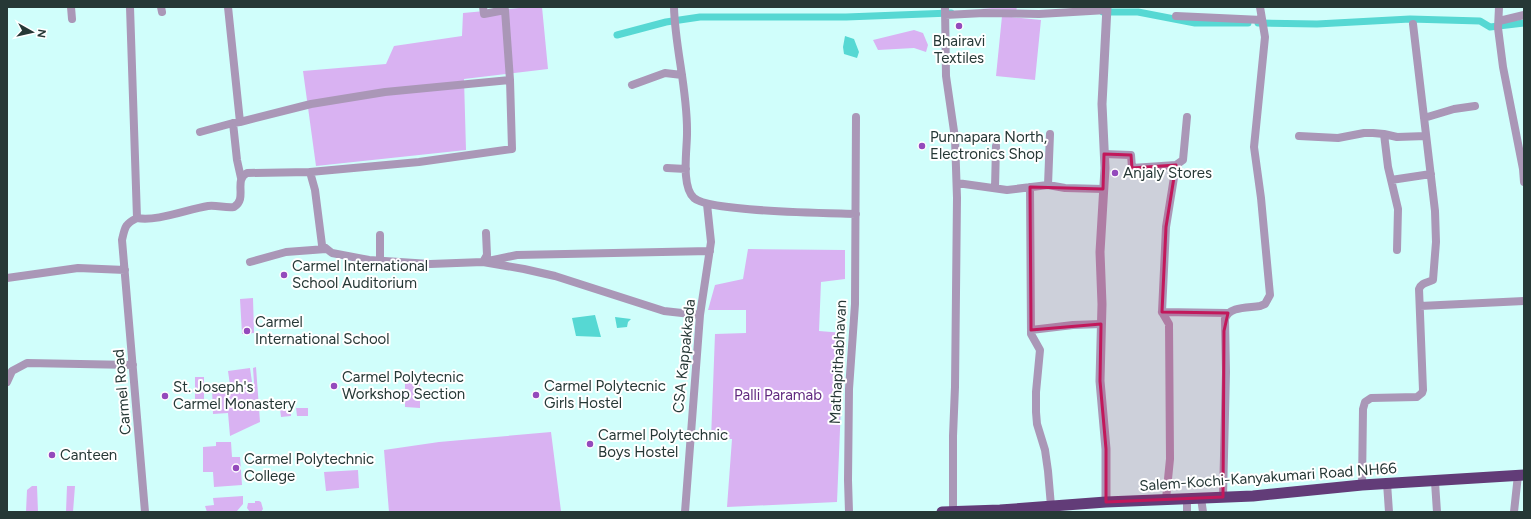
<svg xmlns="http://www.w3.org/2000/svg" width="1531" height="519" font-family="Figtree,sans-serif">
<style>
.green{fill:#d9b2f2}
.water{fill:#56d8d3}
.lines{fill:none;stroke-linecap:round;stroke-linejoin:round}
.canal{stroke:#56d8d3;stroke-width:7}
.minor{stroke:#aa97b7;stroke-width:8}
.tertiary{stroke:#aa97b7;stroke-width:9}
.trunk{stroke:#623c78;stroke-width:11}
.marked{fill:#c2185b;fill-opacity:0.2;stroke:#c2185b;stroke-width:3;stroke-linejoin:round}
.poi-dot{fill:#944abc;stroke:#fff;stroke-width:1.5}
.labels{text-anchor:middle;stroke-width:4;stroke-linejoin:round;paint-order:stroke}
.poi-label{font-size:15px;fill:#263836;stroke:#fff;text-anchor:start}
.street-label{font-size:15px;fill:#263836;stroke:#fff}
.park-label{font-size:15px;fill:#622a80;stroke:#fff}
</style>
<rect width="100%" height="100%" fill="#d0fefb"/>
<!-- green -->
<path class="green" d="M 530,7 L 542,7 L 548,69 L 464,79 L 466,150 L 316,166 L 303,71 L 386,64 L 394,46 L 462,36 L 463,13 Z
M 968,7 L 1017,7 L 1016,11 Z
M 1002,16 L 1041,20 L 1035,80 L 996,76 Z
M 914,30 L 923,33 L 928,45 L 926,52 L 914,48 L 878,50 L 873,40 Z
M 748,249 L 845,250 L 845,279 L 821,282 L 819,331 L 844,333 L 837,502 L 727,507 L 732,439 L 711,439 L 715,334 L 746,333 L 746,310 L 708,310 L 715,285 L 743,279 Z
M 253,298 L 254,333 L 242,334 L 240,299 Z
M 256,367 L 260,422 L 230,436 L 228,413 L 213,414 L 212,388 L 254,383 L 253,368 Z
M 250,368 L 252,382 L 230,385 L 228,371 Z
M 195,377 L 204,377 L 204,399 L 195,399 Z
M 405,380 L 420,380 L 420,408 L 405,407 Z
M 296,408 L 308,408 L 308,416 L 297,416 Z
M 280,409 L 291,409 L 291,416 L 281,417 Z
M 551,432 L 561,511 L 541,512 L 389,512 L 384,450 L 439,442 Z
M 216,442 L 231,442 L 232,457 L 240,457 L 242,485 L 214,487 L 213,472 L 203,472 L 203,447 L 216,446 Z
M 358,470 L 359,488 L 326,491 L 324,472 Z
M 32,486 L 37,486 L 38,512 L 26,512 L 27,490 Z
M 67,486 L 75,486 L 73,512 L 66,512 Z
M 243,496 L 243,504 L 237,511 L 207,512 L 205,506 L 214,505 L 213,498 Z
M 255,501 L 259,501 L 261,502 L 263,509 L 261,512 L 250,512 L 247,508 L 248,503 L 255,503 Z"/>
<!-- water -->
<path class="water" d="M 845,36 L 854,39 L 859,52 L 857,58 L 844,54 L 843,47 Z
M 595,315 L 601,337 L 576,336 L 572,318 Z
M 615,317 L 631,319 L 628,322 L 627,327 L 617,328 Z"/>
<g class="lines">
<!-- canal -->
<path class="canal" d="M 1103,12 L 1138,12 L 1195,23 L 1248,23
M 1258,23 L 1317,24 L 1410,19 L 1480,21 L 1490,27 L 1524,23
M 617,35 L 666,22 L 700,17 L 846,17 L 951,13"/>
<!-- minor -->
<path class="minor" d="M 71,7 L 72,19
M 130,7 L 137,218 C 156,222 188,209 208,206 C 217,205 225,208 234,207 C 248,199 233,180 247,173 L 310,172 L 315,190 L 322,245 L 332,253 L 369,260 L 430,264 L 483,262 L 524,269 L 555,276 L 664,311 L 700,315
M 161,7 L 162,12
M 228,7 L 240,122 L 233,123 L 237,160 L 241,178
M 674,7 C 675,49 688,91 687,134 C 687,150 681,187 694,198 C 709,212 830,213 856,214
M 945,7 L 946,76 L 955,138 L 957,198 L 955,387 L 953,436 L 953,511
M 1499,7 L 1498,28 L 1503,67 L 1523,169 L 1524,182
M 945,15 L 984,13 L 1039,14 L 1107,10
M 1176,16 L 1262,20
M 1499,21 L 1524,15
M 632,85 L 665,73 L 682,75
M 1187,117 L 1183,160 L 1176,165 L 1166,227 L 1162,312 L 1228,313
M 1424,118 L 1454,109 L 1475,106
M 240,122 L 311,104 L 385,92 L 510,80
M 200,132 L 233,123
M 1384,134 L 1388,167 L 1398,209 L 1397,250
M 1299,136 L 1338,138 L 1364,133 L 1373,133 L 1384,134 L 1397,137 L 1426,136
M 1104,154 L 1131,155 L 1132,168 L 1176,165
M 667,168 L 686,169
M 310,172 L 419,162 L 512,149 L 510,80 L 505,10 L 484,14 L 483,7
M 1391,180 L 1431,174
M 957,183 L 1007,190 L 1048,185 L 1065,188 L 1103,189
M 1048,185 L 1050,134
M 1030,187 L 1031,334 L 1040,350 L 1036,392 L 1036,412 L 1037,424 L 1045,450 L 1048,471 L 1051,506
M 995,188 L 996,146
M 137,218 C 125,224 125,227 122,240 L 145,512
M 380,235 L 380,261
M 488,261 L 517,255 L 710,251
M 250,262 L 286,252 L 326,249
M 483,262 L 487,255 L 486,233
M 7,278 L 78,268 L 125,270
M 1420,306 L 1524,301
M 1162,312 L 1169,324 L 1170,459 L 1166,499
M 1031,330 L 1073,325 L 1101,324
M 7,382 L 12,371 L 27,363 L 133,365
M 1435,482 L 1437,512
M 1387,483 L 1389,512
M 1362,485 L 1363,409 L 1365,402 L 1371,398 L 1417,397 L 1422,393 L 1423,390 L 1419,289 C 1422,282 1427,283 1433,280 L 1436,242 L 1435,211 L 1413,24
M 1223,497 L 1226,372 L 1225,319 C 1229,306 1248,308 1260,306 L 1265,304 L 1270,295 L 1261,198 L 1254,147 L 1265,37 L 1260,7
M 1201,498 L 1203,512
M 685,512 L 700,315 L 711,242 L 707,204
M 849,512 L 848,480 L 849,389 L 855,304 L 856,117
M 1187,512 L 1187,499
M 1514,512 L 1518,475"/>
<!-- tertiary -->
<path class="tertiary" d="M 1106,502 L 1106,449 L 1100,381 L 1102,304 L 1100,252 L 1105,168 L 1102,104 L 1107,7"/>
<!-- trunk -->
<path class="trunk" d="M 942,512 L 1000,510 L 1106,502 L 1253,496 L 1362,485 L 1524,475"/>
</g>
<!-- marked area -->
<path class="marked" d="M 1104,154 L 1131,155 L 1132,168 L 1176,165 L 1166,227 L 1162,312 L 1228,313 L 1224,331 L 1223,497 L 1106,502 L 1106,449 L 1100,381 L 1101,324 L 1031,330 L 1030,187 L 1103,189 Z"/>
<!-- markers -->
<g class="poi-dot">
<circle cx="959" cy="26" r="4"/>
<circle cx="922" cy="146" r="4"/>
<circle cx="1115" cy="173" r="4"/>
<circle cx="284" cy="275" r="4"/>
<circle cx="247" cy="331" r="4"/>
<circle cx="334" cy="386" r="4"/>
<circle cx="536" cy="395" r="4"/>
<circle cx="165" cy="396" r="4"/>
<circle cx="590" cy="444" r="4"/>
<circle cx="52" cy="455" r="4"/>
<circle cx="236" cy="468" r="4"/>
</g>
<g class="labels">
<!-- poi labels -->
<g class="poi-label">
<text x="959" y="46" text-anchor="middle">Bhairavi<tspan x="959" dy="17">Textiles</tspan></text>
<text x="930" y="142">Punnapara North,<tspan x="930" dy="17">Electronics Shop</tspan></text>
<text x="1123" y="178">Anjaly Stores</text>
<text x="292" y="271">Carmel International<tspan x="292" dy="17">School Auditorium</tspan></text>
<text x="255" y="327">Carmel<tspan x="255" dy="17">International School</tspan></text>
<text x="342" y="382">Carmel Polytecnic<tspan x="342" dy="17">Workshop Section</tspan></text>
<text x="544" y="391">Carmel Polytecnic<tspan x="544" dy="17">Girls Hostel</tspan></text>
<text x="173" y="392">St. Joseph's<tspan x="173" dy="17">Carmel Monastery</tspan></text>
<text x="598" y="440">Carmel Polytechnic<tspan x="598" dy="17">Boys Hostel</tspan></text>
<text x="60" y="460">Canteen</text>
<text x="244" y="464">Carmel Polytechnic<tspan x="244" dy="17">College</tspan></text>
</g>
<!-- street labels -->
<g class="street-label">
<text transform="translate(684 356) rotate(-84)" y="5">CSA Kappakkada</text>
<text transform="translate(838 362) rotate(-87)" y="5">Mathapithabhavan</text>
<text transform="translate(122 392) rotate(-95)" y="5">Carmel Road</text>
<text transform="translate(1268 477) rotate(-4)" y="5">Salem-Kochi-Kanyakumari Road NH66</text>
</g>
<!-- park labels -->
<g class="park-label">
<text x="778" y="400">Palli Paramab</text>
</g>
</g>
<!-- border -->
<rect width="1531" height="519" fill="none" stroke="#263836" stroke-width="16"/>
<!-- north arrow -->
<g transform="translate(32 32) rotate(98)" stroke="#ffffff" stroke-width="3" paint-order="stroke">
<path d="M0-3L7 15L0 10L-7 15Z" fill="#263836"/>
<text y="-6" font-size="11" font-weight="bold" text-anchor="middle" fill="#263836">N</text>
</g>
</svg>
